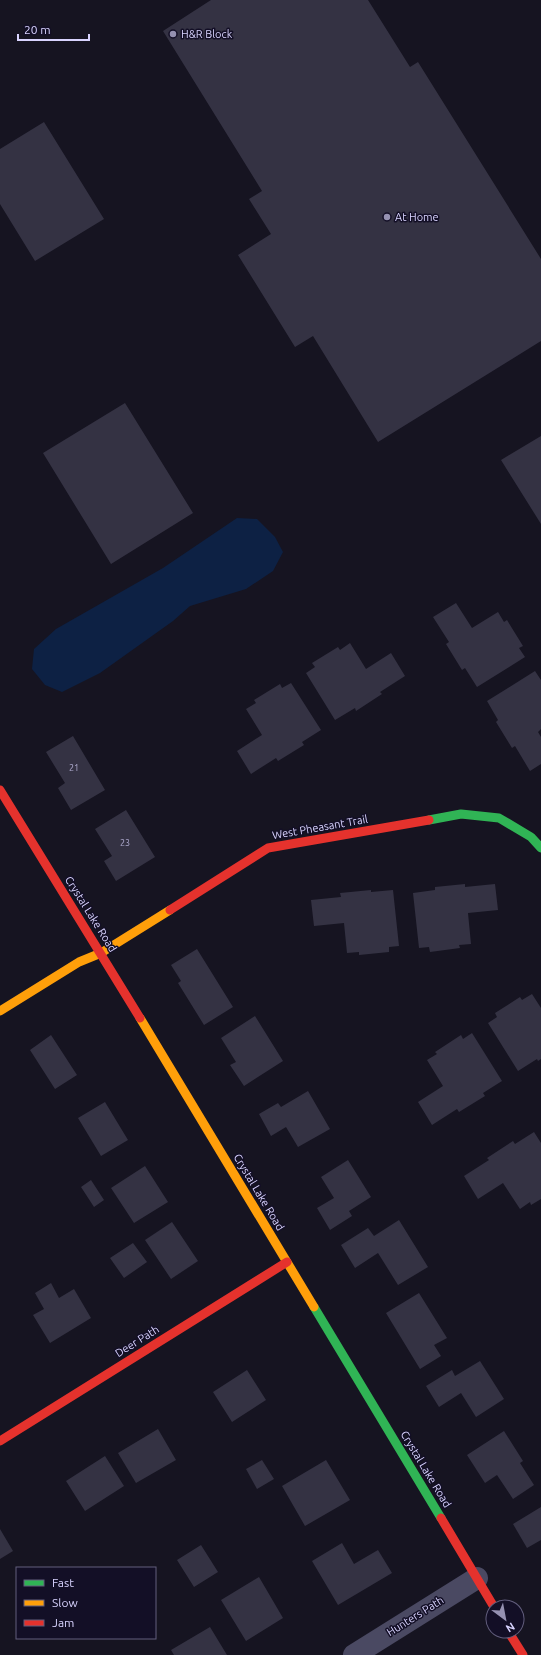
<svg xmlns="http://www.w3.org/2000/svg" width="541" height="1655" font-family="Ubuntu,sans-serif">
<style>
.water{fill:#0d2144}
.building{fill:#343243}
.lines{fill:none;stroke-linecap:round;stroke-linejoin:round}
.street{stroke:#4a4962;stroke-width:22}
.fast{stroke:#30b455;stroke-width:9}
.slow{stroke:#ff9f0a;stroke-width:9}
.jam{stroke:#e5322d;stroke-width:9}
.poi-dot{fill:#9591b1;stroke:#130f26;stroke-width:1.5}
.labels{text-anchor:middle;stroke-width:3;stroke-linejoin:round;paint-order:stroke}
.number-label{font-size:9px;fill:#b0acd0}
.poi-label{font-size:11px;fill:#d9d4ff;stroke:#130f26;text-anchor:start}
.street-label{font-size:11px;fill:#d9d4ff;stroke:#130f26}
</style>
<rect width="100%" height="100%" fill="#161421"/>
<!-- water -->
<path class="water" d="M 237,518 L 257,519 L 275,537 L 283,552 L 273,571 L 246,589 L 190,606 L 173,621 L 100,673 L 62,692 L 45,685 L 32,669 L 34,649 L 56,629 L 163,568 Z"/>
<!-- building -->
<path class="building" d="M 211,0 L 368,0 L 410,67 L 418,62 L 541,259 L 541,341 L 378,442 L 313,336 L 295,347 L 238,255 L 271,234 L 249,199 L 262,191 L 163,31 Z
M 44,122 L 104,219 L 35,261 L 0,204 L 0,149 Z
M 125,403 L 193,513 L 111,564 L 43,453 Z
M 541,436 L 541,524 L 501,460 Z
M 456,603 L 472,628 L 498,612 L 504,622 L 507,620 L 523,646 L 519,648 L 525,657 L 477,687 L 465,668 L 462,670 L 446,644 L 449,642 L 433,617 Z
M 350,643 L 366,669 L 391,653 L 405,676 L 380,692 L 382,694 L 356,711 L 355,708 L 335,720 L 306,673 L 315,667 L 312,663 L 338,647 L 340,650 Z
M 535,671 L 541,680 L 541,729 L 538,732 L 541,737 L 541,764 L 530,771 L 515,746 L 512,748 L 496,722 L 498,720 L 487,701 Z
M 291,683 L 321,730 L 302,742 L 304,745 L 278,761 L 276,758 L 251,774 L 237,751 L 262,735 L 246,709 L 256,703 L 254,700 L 280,684 L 282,688 Z
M 73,736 L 105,790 L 71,810 L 58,788 L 65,783 L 46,752 Z
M 126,810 L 155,857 L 116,881 L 104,861 L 112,856 L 95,829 Z
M 465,884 L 465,887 L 495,884 L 498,910 L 468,913 L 471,944 L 459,945 L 460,948 L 430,952 L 429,947 L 419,948 L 413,893 L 435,890 L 435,887 Z
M 371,890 L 371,892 L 393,890 L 399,946 L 389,947 L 389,952 L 359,955 L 359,952 L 347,953 L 344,923 L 314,926 L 311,900 L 341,897 L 340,893 Z
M 197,949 L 233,1007 L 204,1025 L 178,983 L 181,981 L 171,965 Z
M 532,994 L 541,1008 L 541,1059 L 538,1061 L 537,1059 L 518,1071 L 488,1023 L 497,1017 L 495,1013 L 520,997 L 522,1000 Z
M 255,1016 L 283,1061 L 244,1086 L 230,1065 L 236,1062 L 221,1038 Z
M 472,1033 L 502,1081 L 483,1093 L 485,1096 L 459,1112 L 457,1109 L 432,1125 L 418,1102 L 443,1086 L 427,1060 L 437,1054 L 435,1052 L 461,1035 L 463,1039 Z
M 51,1035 L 77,1075 L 55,1089 L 30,1050 Z
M 308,1091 L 330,1129 L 298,1147 L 286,1127 L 271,1136 L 259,1114 L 278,1103 L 281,1107 Z
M 105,1102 L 128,1140 L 101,1156 L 78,1118 Z
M 534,1132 L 541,1143 L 541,1199 L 531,1205 L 530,1202 L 520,1209 L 503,1183 L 478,1199 L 464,1176 L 489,1160 L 487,1158 L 513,1141 L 515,1144 Z
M 348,1160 L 371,1197 L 349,1211 L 352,1216 L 330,1230 L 317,1208 L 334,1198 L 321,1177 Z
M 145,1166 L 168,1202 L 134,1223 L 111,1188 Z
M 91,1180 L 104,1200 L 94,1207 L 81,1187 Z
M 399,1220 L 428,1267 L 398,1285 L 378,1253 L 355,1268 L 341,1245 L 368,1228 L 374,1236 Z
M 172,1222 L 198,1261 L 171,1279 L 145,1240 Z
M 133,1243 L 147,1262 L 124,1278 L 110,1258 Z
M 51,1283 L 59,1298 L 74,1289 L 91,1318 L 50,1343 L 33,1315 L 44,1309 L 35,1293 Z
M 419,1293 L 447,1338 L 434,1345 L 441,1356 L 420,1369 L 386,1313 Z
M 480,1361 L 504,1399 L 476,1417 L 461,1393 L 439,1407 L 426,1386 L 452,1370 L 455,1376 Z
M 247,1370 L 266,1400 L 232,1422 L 213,1392 Z
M 158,1429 L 176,1460 L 136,1483 L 118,1453 Z
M 504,1431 L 523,1461 L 520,1463 L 534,1485 L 513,1499 L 497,1475 L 485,1483 L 467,1455 Z
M 105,1456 L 124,1486 L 85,1511 L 66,1481 Z
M 262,1460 L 274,1479 L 257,1489 L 246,1469 Z
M 326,1460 L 350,1500 L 305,1526 L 282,1486 Z
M 541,1507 L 541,1540 L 527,1548 L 513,1524 Z
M 0,1529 L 13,1551 L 0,1559 Z
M 342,1543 L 354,1564 L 378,1550 L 392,1573 L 338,1605 L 312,1561 Z
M 201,1545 L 218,1572 L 194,1587 L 177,1560 Z
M 259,1577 L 283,1618 L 246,1641 L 221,1600 Z
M 210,1627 L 227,1655 L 174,1655 L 171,1650 Z"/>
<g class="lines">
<!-- street -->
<path class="street" d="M 354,1655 L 477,1578"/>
<!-- fast -->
<path class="fast" d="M 429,820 L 461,814 L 499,818 L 531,837 L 541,848
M 314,1307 L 441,1518"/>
<!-- slow -->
<path class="slow" d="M 0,1011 L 79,962 L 101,953 L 170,910
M 140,1018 L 314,1307"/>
<!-- jam -->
<path class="jam" d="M 0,790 L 140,1018
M 170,910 L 268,848 L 429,820
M 0,1441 L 287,1262
M 441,1518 L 494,1607
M 508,1631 L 523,1655"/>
</g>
<!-- markers -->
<g class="poi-dot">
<circle cx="173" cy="34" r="4"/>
<circle cx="387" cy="217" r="4"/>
</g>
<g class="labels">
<!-- number labels -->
<g class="number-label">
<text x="74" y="771">21</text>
<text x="125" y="846">23</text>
</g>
<!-- poi labels -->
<g class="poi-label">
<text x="181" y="38">H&amp;R Block</text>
<text x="395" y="221">At Home</text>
</g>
<!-- street labels -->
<g class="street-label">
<text transform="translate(320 827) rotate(-10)" y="4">West Pheasant Trail</text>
<text transform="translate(91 914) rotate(58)" y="4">Crystal Lake Road</text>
<text transform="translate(259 1192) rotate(59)" y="4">Crystal Lake Road</text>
<text transform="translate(137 1341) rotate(-32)" y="4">Deer Path</text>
<text transform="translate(426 1469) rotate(59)" y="4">Crystal Lake Road</text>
<text transform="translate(415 1616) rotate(-32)" y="4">Hunters Path</text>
</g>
</g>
<!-- legend -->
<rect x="16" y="1567" width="140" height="72" fill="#130f26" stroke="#625e7d"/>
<rect x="24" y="1580" width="20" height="6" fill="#30b455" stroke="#625e7d"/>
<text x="52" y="1587" font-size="12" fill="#d9d4ff">Fast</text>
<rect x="24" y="1600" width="20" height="6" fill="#ff9f0a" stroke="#625e7d"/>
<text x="52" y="1607" font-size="12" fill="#d9d4ff">Slow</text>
<rect x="24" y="1620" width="20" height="6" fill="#e5322d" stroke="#625e7d"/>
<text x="52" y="1627" font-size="12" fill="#d9d4ff">Jam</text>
<!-- north arrow -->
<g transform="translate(505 1619) rotate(148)"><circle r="19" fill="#130f26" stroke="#625e7d"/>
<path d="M0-3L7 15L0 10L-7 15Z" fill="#9591b1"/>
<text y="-6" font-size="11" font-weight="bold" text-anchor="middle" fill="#d9d4ff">N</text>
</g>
<!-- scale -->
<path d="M18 34v6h71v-6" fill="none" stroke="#d9d4ff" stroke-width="2"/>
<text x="24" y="34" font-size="12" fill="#d9d4ff" stroke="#130f26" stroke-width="3" paint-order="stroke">20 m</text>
</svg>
